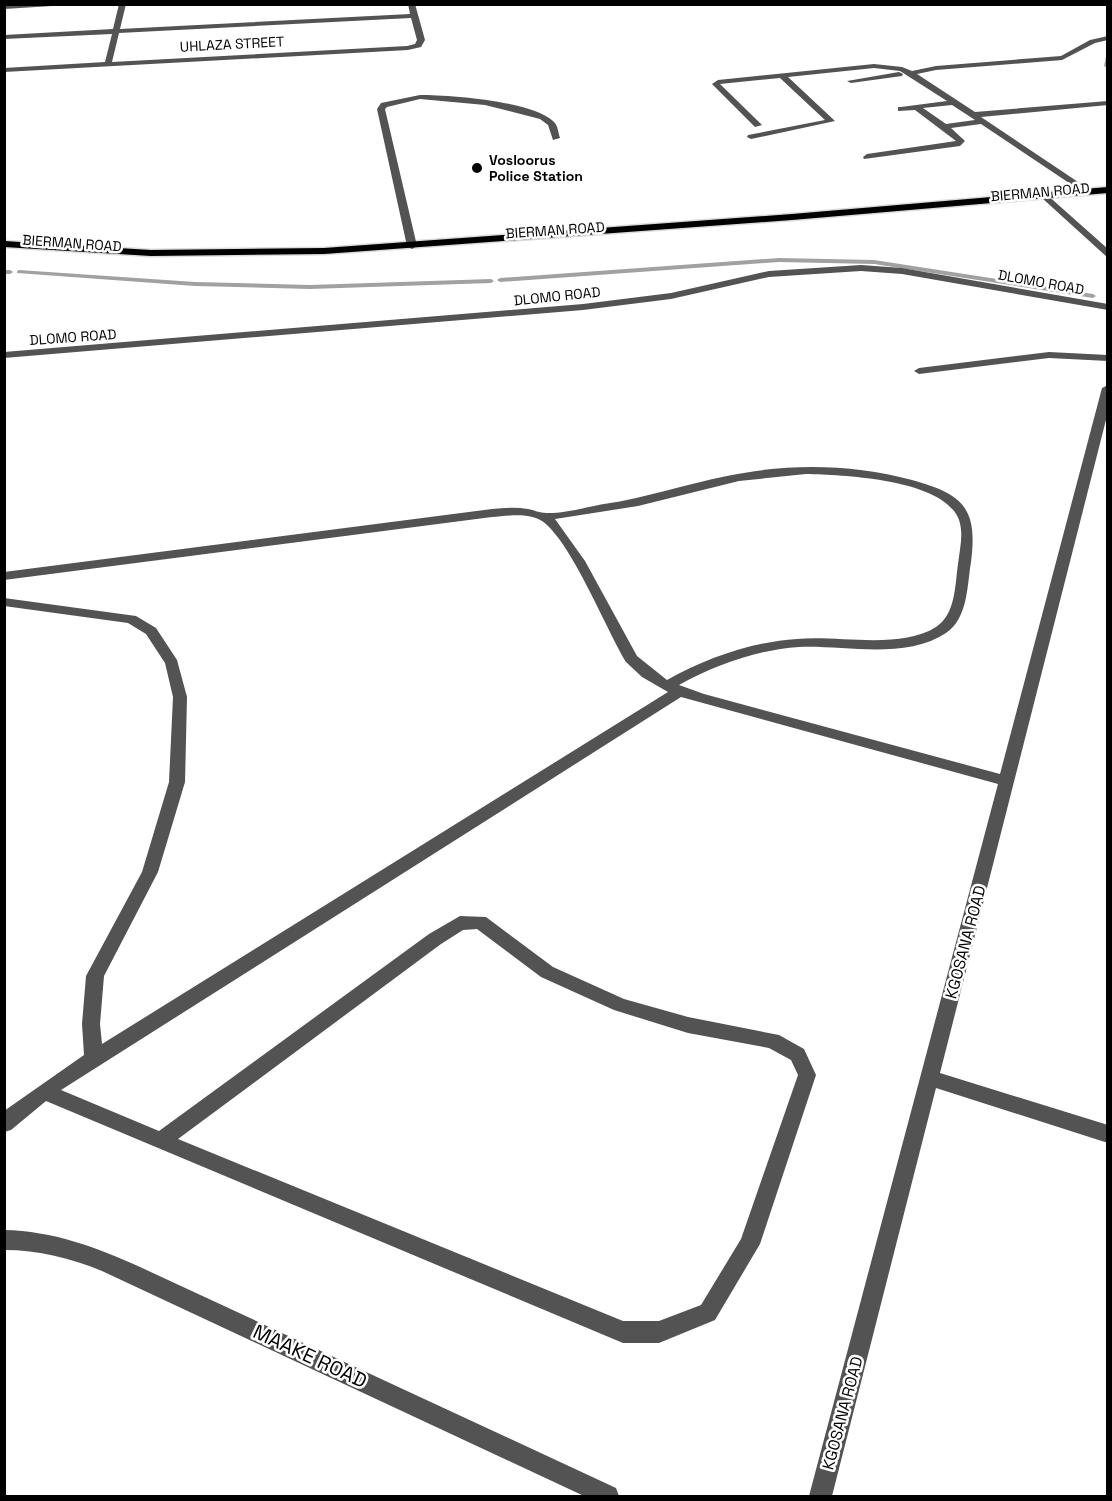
<svg xmlns="http://www.w3.org/2000/svg" width="1112" height="1501" font-family="'Space Grotesk',sans-serif">
<style>
.lines{fill:none;stroke-linecap:round;stroke-linejoin:round}
.stream{fill:#a1a1a1;fill-rule:evenodd}
.major-casing{stroke:#dbdbdb;stroke-width:3}
.minor{fill:#535353;fill-rule:evenodd}
.major{fill:#000;fill-rule:evenodd}
.wall{fill:#a8a8a8}
.poi-dot{fill:#000;stroke:#fff;stroke-width:2}
.labels{text-anchor:middle;stroke-width:5;stroke-linejoin:round;paint-order:stroke}
.far-street-label{font-size:14px;fill:#000;stroke:#fff}
.far-poi-label{font-size:14px;font-weight:bold;fill:#000;stroke:#fff;text-anchor:start}
.street-label{font-size:16px;fill:#000;stroke:#fff}
.near-street-label{font-size:20px;fill:#000;stroke:#fff}
</style>
<rect width="100%" height="100%" fill="#fff"/>
<g class="lines">
<!-- stream -->
<path class="stream" d="M 779,258 L 874,260 L 1093,294 L 1096,296 L 1093,298 L 874,264 L 779,262 L 500,282 L 497,280 L 500,278 Z
M 4,270 L 10,270 L 13,272 L 10,274 L 4,274 Z
M 19,270 L 195,282 L 310,285 L 491,279 L 494,281 L 491,283 L 310,289 L 195,286 L 17,273 L 17,271 Z"/>
<defs>
<path id="major" d="M 1108,187 L 1108,193 L 792,220 L 324,254 L 151,256 L 4,247 L 4,241 L 151,250 L 324,248 L 792,214 Z"/>
</defs>
<!-- major casing -->
<use href="#major" class="major-casing"/>
<!-- minor -->
<path class="minor" d="M 55,4 L 52,6 L 4,9 L 4,5 Z
M 119,4 L 126,4 L 120,29 L 410,14 L 408,4 L 415,4 L 425,40 L 421,47 L 408,50 L 4,72 L 4,68 L 105,62 L 112,34 L 4,39 L 4,35 L 113,29 ZM 411,18 L 417,40 L 415,44 L 407,46 L 112,62 L 119,33 Z
M 1108,36 L 1108,40 L 1095,43 L 1062,60 L 936,70 L 917,74 L 975,112 L 1108,101 L 1108,105 L 981,117 L 1090,190 L 1091,192 L 1087,195 L 981,124 L 951,128 L 965,141 L 960,146 L 864,159 L 863,157 L 867,154 L 956,141 L 915,110 L 898,111 L 898,107 L 901,107 L 947,101 L 900,71 L 874,68 L 788,77 L 835,121 L 751,139 L 747,137 L 748,135 L 825,120 L 780,78 L 720,84 L 762,125 L 755,127 L 712,84 L 718,80 L 874,64 L 902,67 L 912,71 L 936,66 L 1061,56 L 1090,40 ZM 952,105 L 975,120 L 946,124 L 923,108 Z
M 899,72 L 903,74 L 902,76 L 851,83 L 847,81 Z
M 420,95 C 449,95 532,101 553,121 C 558,125 558,132 560,138 L 553,140 L 548,125 L 540,119 L 485,105 L 420,99 L 387,107 L 385,109 L 417,246 L 412,249 L 407,246 L 377,109 L 381,103 Z
M 1045,193 L 1108,249 L 1108,258 L 1042,198 L 1042,194 Z
M 861,265 L 902,268 L 1108,304 L 1108,310 L 902,274 L 861,271 L 769,277 L 671,299 L 583,310 L 4,358 L 4,352 L 583,304 L 671,293 L 769,271 Z
M 1049,352 L 1108,355 L 1108,361 L 1049,358 L 919,374 L 914,371 L 919,368 Z
M 1108,385 L 1108,412 L 940,1073 L 1108,1125 L 1108,1143 L 936,1088 L 832,1496 L 809,1496 L 998,784 L 681,697 L 61,1090 L 159,1131 L 429,934 L 460,916 L 486,917 L 553,967 L 624,999 L 688,1017 L 779,1035 L 804,1049 L 816,1075 L 760,1244 L 715,1320 L 659,1343 L 623,1343 L 46,1101 L 11,1130 L 4,1132 L 4,1111 L 84,1055 L 82,1024 L 86,976 L 142,872 L 169,782 L 173,697 L 165,663 L 146,634 L 128,623 L 4,606 L 4,598 L 136,616 L 156,628 L 177,660 L 187,697 L 185,782 L 158,872 L 104,976 L 100,1024 L 102,1044 L 668,692 L 642,677 L 626,662 C 606,629 571,541 542,521 C 528,512 507,516 492,517 L 4,580 L 4,572 L 492,509 C 504,508 516,507 528,509 C 534,510 540,513 546,513 C 561,514 588,507 604,504 C 646,498 686,484 727,476 C 788,463 852,464 912,480 C 963,494 978,508 971,562 C 967,586 968,618 946,633 C 905,660 845,645 799,647 C 756,650 716,665 679,685 L 704,694 L 1000,774 L 1102,388 ZM 806,474 C 845,475 929,479 954,511 C 966,526 960,547 958,564 C 955,584 956,614 936,627 C 900,650 838,635 797,639 C 751,642 707,658 667,680 L 637,656 L 585,561 L 555,519 L 638,506 L 739,481 ZM 477,929 L 541,977 L 614,1010 L 688,1033 L 769,1048 L 791,1060 L 798,1075 L 741,1239 L 701,1305 L 659,1321 L 623,1321 L 178,1139 L 441,944 L 463,930 Z
M 4,1230 C 53,1231 96,1247 140,1267 L 616,1488 L 619,1496 L 584,1496 L 102,1271 C 70,1258 39,1250 4,1250 Z"/>
<!-- major -->
<use href="#major" class="major"/>
</g>
<!-- wall -->
<path class="wall" d="M 1107,51 L 1107,68 L 1104,66 Z"/>
<!-- markers -->
<circle class="poi-dot" cx="477" cy="168" r="6"/>
<g class="labels">
<!-- far-street labels -->
<g class="far-street-label">
<text transform="translate(232 44) rotate(-3)" y="5">UHLAZA STREET</text>
<text transform="translate(1040 192) rotate(-5)" y="5">BIERMAN ROAD</text>
<text transform="translate(555 230) rotate(-4)" y="5">BIERMAN ROAD</text>
<text transform="translate(72 243) rotate(4)" y="5">BIERMAN ROAD</text>
<text transform="translate(1041 282) rotate(10)" y="5">DLOMO ROAD</text>
<text transform="translate(557 296) rotate(-6)" y="5">DLOMO ROAD</text>
<text transform="translate(73 337) rotate(-4)" y="5">DLOMO ROAD</text>
</g>
<!-- far-poi labels -->
<g class="far-poi-label">
<text x="489" y="165">Vosloorus<tspan x="489" dy="16">Police Station</tspan></text>
</g>
<!-- street labels -->
<g class="street-label">
<text transform="translate(965 942) rotate(-75)" y="6">KGOSANA ROAD</text>
<text transform="translate(842 1413) rotate(-75)" y="6">KGOSANA ROAD</text>
</g>
<!-- near-street labels -->
<g class="near-street-label">
<text transform="translate(310 1356) rotate(25)" y="7">MAAKE ROAD</text>
</g>
</g>
<!-- border -->
<rect width="1112" height="1501" fill="none" stroke="#000000" stroke-width="12"/>
</svg>
